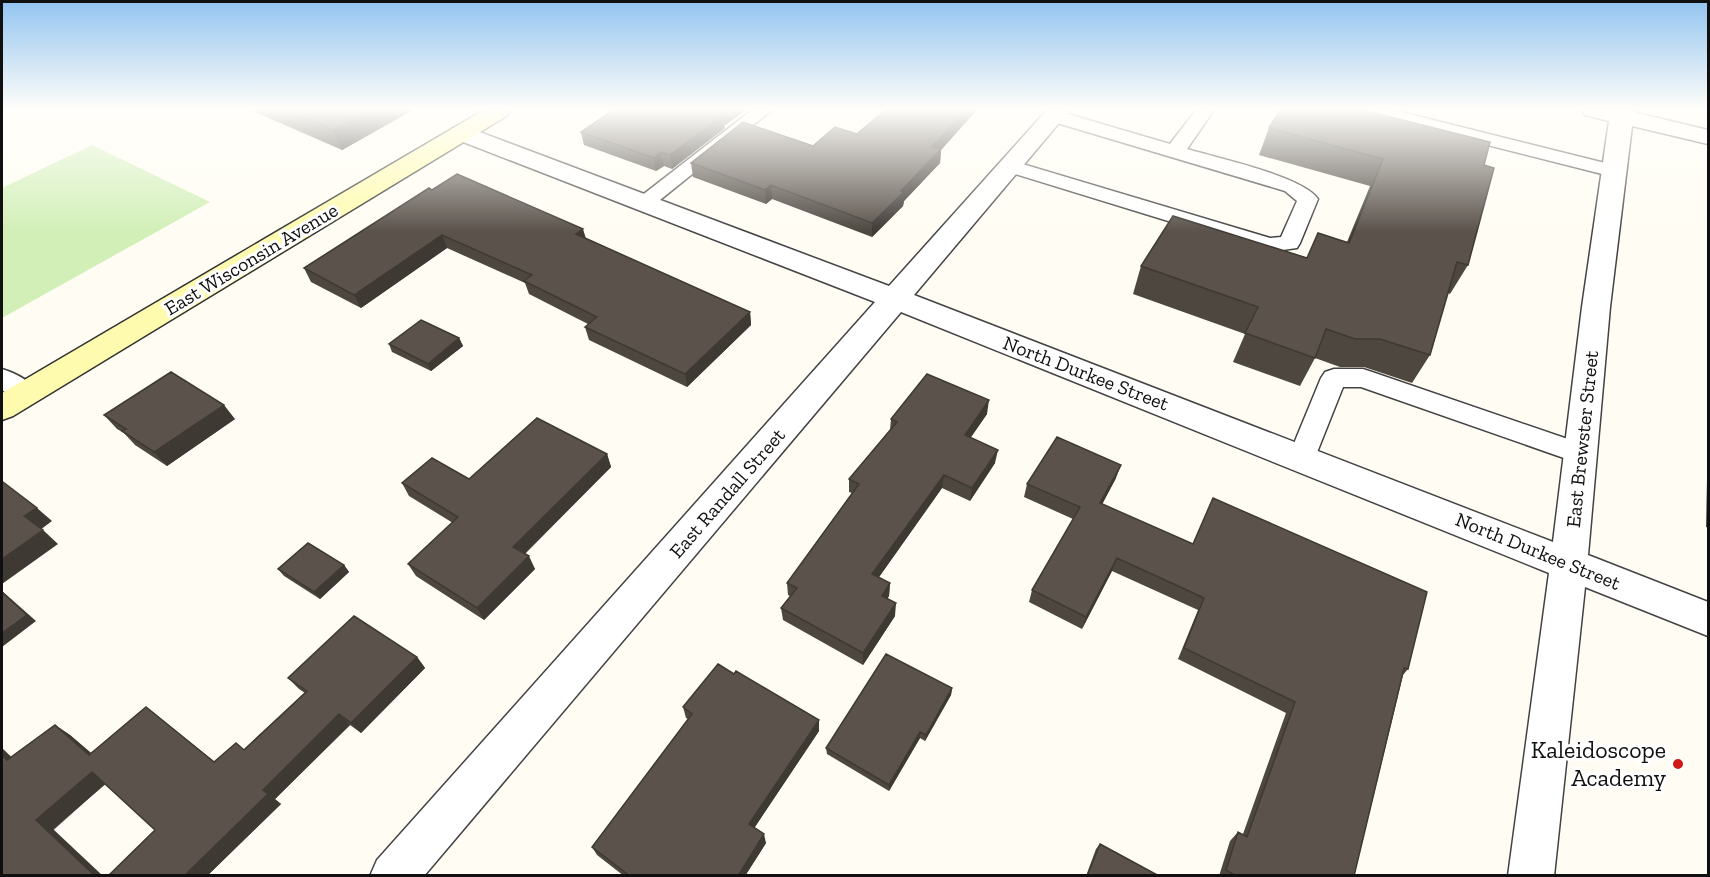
<svg xmlns="http://www.w3.org/2000/svg" width="1710" height="877" font-family="'Zilla Slab',serif">
<style>
.green{fill:#d1efb7}
.lines{fill:none;stroke-linecap:round;stroke-linejoin:round}
.service-casing{stroke:#434343;stroke-width:3}
.minor-casing{stroke:#434343;stroke-width:3}
.secondary-casing{stroke:#323232;stroke-width:3}
.service{fill:#fff;fill-rule:evenodd}
.minor{fill:#fff;fill-rule:evenodd}
.secondary{fill:#fffbae;fill-rule:evenodd}
.wall{fill:#4d4740}
.shaded-wall{fill:#3f3934}
.building{fill:#5a524b;stroke:#3f3934;stroke-width:1.5}
.poi-dot{fill:#d11a17;stroke:#fff;stroke-width:2}
.labels{text-anchor:middle;stroke-width:6;stroke-linejoin:round;paint-order:stroke}
.street-label{font-size:20px;fill:#101010;stroke:#fff}
.near-poi-label{font-size:24px;fill:#101010;stroke:#fff;text-anchor:end}
</style>
<rect width="100%" height="100%" fill="#fffdf3"/>
<!-- green -->
<path class="green" d="M 92,145 L 210,202 L 2,318 L 2,188 Z"/>
<g class="lines">
<defs>
<path id="service" d="M 752,110 L 772,110 L 650,208 L 643,210 L 636,208 L 632,204 L 636,200 Z
M 1054,110 L 1170,144 L 1196,110 L 1214,110 L 1187,149 C 1217,158 1302,176 1318,199 L 1300,243 L 1297,248 L 1269,252 L 1002,170 L 999,166 L 1002,162 L 1009,160 L 1270,238 L 1281,237 L 1297,201 L 1285,191 L 1047,120 L 1045,116 L 1047,112 Z
M 1363,110 L 1393,110 L 1621,167 L 1624,171 L 1621,175 L 1614,177 L 1365,114 Z
M 2,369 C 15,373 31,381 38,393 L 34,400 C 20,404 13,398 2,390 Z
M 1334,369 L 1363,369 L 1372,372 L 1591,447 L 1595,454 L 1591,461 L 1581,464 L 1361,387 L 1343,387 L 1312,465 L 1302,469 L 1292,465 L 1288,458 L 1321,378 L 1325,372 Z"/>
<path id="minor" d="M 1047,110 L 1070,110 L 914,295 L 1553,542 L 1582,307 L 1609,121 L 1585,115 L 1582,110 L 1633,110 L 1633,112 L 1708,130 L 1708,144 L 1632,126 L 1610,307 L 1588,555 L 1708,602 L 1708,636 L 1585,587 L 1554,876 L 1508,876 L 1549,573 L 901,312 L 424,876 L 370,876 L 377,860 L 875,302 L 453,138 L 449,133 L 453,128 L 461,126 L 469,128 L 889,286 Z"/>
<path id="secondary" d="M 484,110 L 511,110 L 508,115 L 13,416 L 2,420 L 2,393 Z"/>
</defs>
<!-- service casing -->
<use href="#service" class="service-casing"/>
<!-- minor casing -->
<use href="#minor" class="minor-casing"/>
<!-- secondary casing -->
<use href="#secondary" class="secondary-casing"/>
<!-- service -->
<use href="#service" class="service"/>
<!-- minor -->
<use href="#minor" class="minor"/>
<!-- secondary -->
<use href="#secondary" class="secondary"/>
</g>
<!-- wall -->
<path class="wall" d="M 254,110 L 413,110 L 342,150 L 255,112 Z
M 975,112 L 941,150 L 940,163 L 904,201 L 903,206 L 872,237 L 772,199 L 766,204 L 693,177 L 691,163 L 813,146 L 857,134 Z
M 724,126 L 725,128 L 672,169 L 664,166 L 656,171 L 584,145 L 581,132 Z
M 1269,128 L 1484,165 L 1468,265 L 1450,294 L 1448,293 L 1430,355 L 1412,383 L 1364,367 L 1340,367 L 1315,358 L 1300,386 L 1233,362 L 1245,334 L 1133,294 L 1141,266 L 1307,258 L 1347,242 L 1370,186 L 1259,155 Z
M 432,190 L 586,239 L 750,312 L 751,325 L 687,387 L 589,340 L 585,327 L 588,324 L 529,294 L 525,283 L 447,248 L 361,308 L 311,282 L 304,268 Z
M 459,338 L 463,346 L 431,371 L 392,352 L 389,344 Z
M 987,414 L 970,438 L 995,463 L 970,501 L 942,488 L 879,577 L 890,583 L 889,596 L 887,599 L 895,616 L 863,665 L 783,620 L 781,608 L 790,596 L 788,595 L 787,583 L 852,493 L 849,492 L 849,479 L 890,430 L 891,419 Z
M 104,415 L 235,419 L 167,466 L 135,445 L 124,433 L 117,429 Z
M 1708,430 L 1708,528 L 1706,527 Z
M 607,454 L 611,467 L 525,554 L 535,569 L 484,620 L 416,576 L 408,564 L 453,523 L 409,496 L 402,483 L 469,479 Z
M 1116,478 L 1102,504 L 1408,669 L 1403,675 L 1354,876 L 1219,876 L 1230,841 L 1238,832 L 1243,834 L 1286,713 L 1178,659 L 1198,610 L 1112,571 L 1082,629 L 1029,602 L 1032,590 L 1073,519 L 1024,497 L 1027,484 Z
M 344,565 L 349,572 L 320,599 L 284,576 L 278,569 Z
M 417,657 L 425,668 L 361,733 L 350,725 L 275,799 L 281,804 L 207,876 L 108,876 L 155,830 L 105,784 L 2,876 L 11,757 L 55,725 L 70,735 L 91,753 L 146,707 L 215,762 L 244,749 L 305,693 L 299,689 L 288,678 Z
M 952,688 L 951,695 L 925,741 L 920,738 L 889,791 L 827,754 L 826,748 Z
M 683,707 L 819,731 L 754,828 L 766,843 L 745,876 L 624,876 L 597,855 L 592,847 L 688,719 L 686,718 Z
M 1100,844 L 1159,876 L 1086,876 L 1096,849 Z"/>
<!-- shaded-wall -->
<path class="shaded-wall" d="M 371,110 L 413,110 L 342,150 L 333,130 Z
M 726,110 L 746,110 L 724,126 L 725,128 L 672,169 L 670,155 Z
M 966,110 L 975,110 L 975,112 L 941,150 L 940,163 L 904,201 L 903,206 L 872,237 L 872,223 L 901,191 L 932,147 Z
M 661,152 L 664,166 L 656,171 L 654,158 Z
M 771,185 L 772,199 L 766,204 L 765,190 Z
M 583,229 L 587,242 L 576,234 Z
M 442,235 L 447,248 L 361,308 L 354,295 Z
M 750,312 L 751,325 L 687,387 L 685,374 Z
M 459,338 L 463,346 L 431,371 L 428,364 Z
M 989,400 L 987,414 L 963,449 L 965,435 Z
M 224,405 L 235,419 L 167,466 L 154,452 Z
M 998,450 L 995,463 L 970,501 L 972,488 Z
M 607,454 L 611,467 L 519,559 L 513,547 Z
M 1121,465 L 1116,478 L 1096,516 L 1100,503 Z
M 944,475 L 942,488 L 872,587 L 872,574 Z
M 37,508 L 52,521 L 40,530 L 24,516 Z
M 43,530 L 58,544 L 2,584 L 2,559 Z
M 529,556 L 535,569 L 484,620 L 477,608 Z
M 1117,558 L 1112,571 L 1082,629 L 1086,617 Z
M 344,565 L 349,572 L 320,599 L 314,592 Z
M 890,583 L 889,596 L 881,608 L 882,596 Z
M 2,591 L 36,621 L 2,647 Z
M 896,603 L 895,616 L 863,665 L 863,653 Z
M 417,657 L 425,668 L 361,733 L 351,723 Z
M 952,688 L 951,695 L 925,741 L 926,735 Z
M 339,714 L 350,725 L 275,799 L 263,790 Z
M 819,720 L 819,731 L 751,833 L 749,824 Z
M 55,725 L 70,735 L 105,765 L 89,755 Z
M 920,732 L 920,738 L 889,791 L 889,785 Z
M 2,748 L 25,770 L 7,760 L 2,755 Z
M 92,772 L 108,782 L 53,829 L 103,876 L 95,876 L 36,820 Z
M 268,794 L 281,804 L 207,876 L 184,876 Z
M 764,834 L 766,843 L 745,876 L 738,876 Z"/>
<!-- building -->
<path class="building" d="M 284,110 L 371,110 L 333,130 Z
M 613,110 L 726,110 L 720,114 L 723,115 L 670,155 L 661,152 L 654,158 L 581,132 Z
M 885,110 L 966,110 L 932,147 L 941,149 L 901,191 L 904,192 L 872,223 L 771,185 L 765,190 L 691,163 L 743,122 L 813,146 L 835,127 L 857,134 Z
M 1280,110 L 1363,110 L 1490,142 L 1484,165 L 1494,168 L 1468,265 L 1457,262 L 1430,355 L 1380,339 L 1355,339 L 1326,329 L 1315,358 L 1245,333 L 1258,307 L 1141,266 L 1173,216 L 1307,258 L 1318,233 L 1349,243 L 1383,159 L 1269,128 Z
M 457,174 L 583,229 L 576,234 L 750,312 L 685,374 L 585,327 L 597,317 L 524,281 L 532,275 L 442,235 L 354,295 L 304,268 L 429,188 L 432,190 Z
M 421,320 L 459,338 L 428,364 L 389,344 Z
M 171,372 L 224,405 L 154,452 L 122,431 L 126,429 L 104,415 Z
M 927,374 L 989,400 L 965,435 L 998,450 L 972,488 L 944,475 L 872,574 L 890,583 L 882,596 L 896,603 L 863,653 L 781,608 L 797,588 L 787,583 L 859,484 L 849,479 L 897,422 L 891,419 Z
M 537,418 L 607,454 L 513,547 L 529,556 L 477,608 L 408,564 L 458,517 L 402,483 L 432,458 L 469,479 Z
M 1057,437 L 1121,465 L 1100,503 L 1193,544 L 1213,498 L 1427,592 L 1408,669 L 1404,668 L 1354,876 L 1236,876 L 1226,870 L 1238,832 L 1247,837 L 1295,702 L 1184,648 L 1204,598 L 1117,558 L 1086,617 L 1032,590 L 1080,507 L 1027,484 Z
M 3,482 L 37,508 L 24,516 L 43,530 L 2,559 L 2,483 Z
M 308,543 L 344,565 L 314,592 L 278,569 Z
M 2,592 L 27,615 L 2,633 Z
M 354,616 L 417,657 L 351,723 L 339,714 L 263,790 L 268,794 L 184,876 L 108,876 L 155,830 L 92,772 L 36,820 L 95,876 L 2,876 L 2,755 L 7,760 L 55,725 L 89,755 L 146,707 L 214,762 L 236,743 L 244,750 L 307,691 L 288,678 Z
M 886,654 L 952,688 L 926,735 L 920,732 L 889,785 L 826,748 Z
M 718,664 L 734,674 L 736,671 L 819,720 L 749,824 L 764,834 L 738,876 L 630,876 L 592,847 L 692,714 L 683,707 Z
M 1100,844 L 1159,876 L 1087,876 Z"/>
<!-- sky -->
<linearGradient id="sky" x2="0" y2="1"><stop stop-color="#92c4f0"/><stop offset="0.47" stop-color="#fffefa"/><stop offset="1" stop-color="#fffefa" stop-opacity="0"/></linearGradient>
<rect width="1710" height="232" fill="url(#sky)"/>
<!-- markers -->
<circle class="poi-dot" cx="1678" cy="764" r="6"/>
<g class="labels">
<!-- street labels -->
<g class="street-label">
<text transform="translate(251 259) rotate(-31)" y="7">East Wisconsin Avenue</text>
<text transform="translate(1086 373) rotate(21)" y="7">North Durkee Street</text>
<text transform="translate(1582 439) rotate(-84)" y="7">East Brewster Street</text>
<text transform="translate(727 493) rotate(-49)" y="7">East Randall Street</text>
<text transform="translate(1538 551) rotate(22)" y="7">North Durkee Street</text>
</g>
<!-- near-poi labels -->
<g class="near-poi-label">
<text x="1666" y="758">Kaleidoscope<tspan x="1666" dy="28">Academy</tspan></text>
</g>
</g>
<!-- border -->
<rect width="1710" height="877" fill="none" stroke="#101010" stroke-width="6"/>
</svg>
